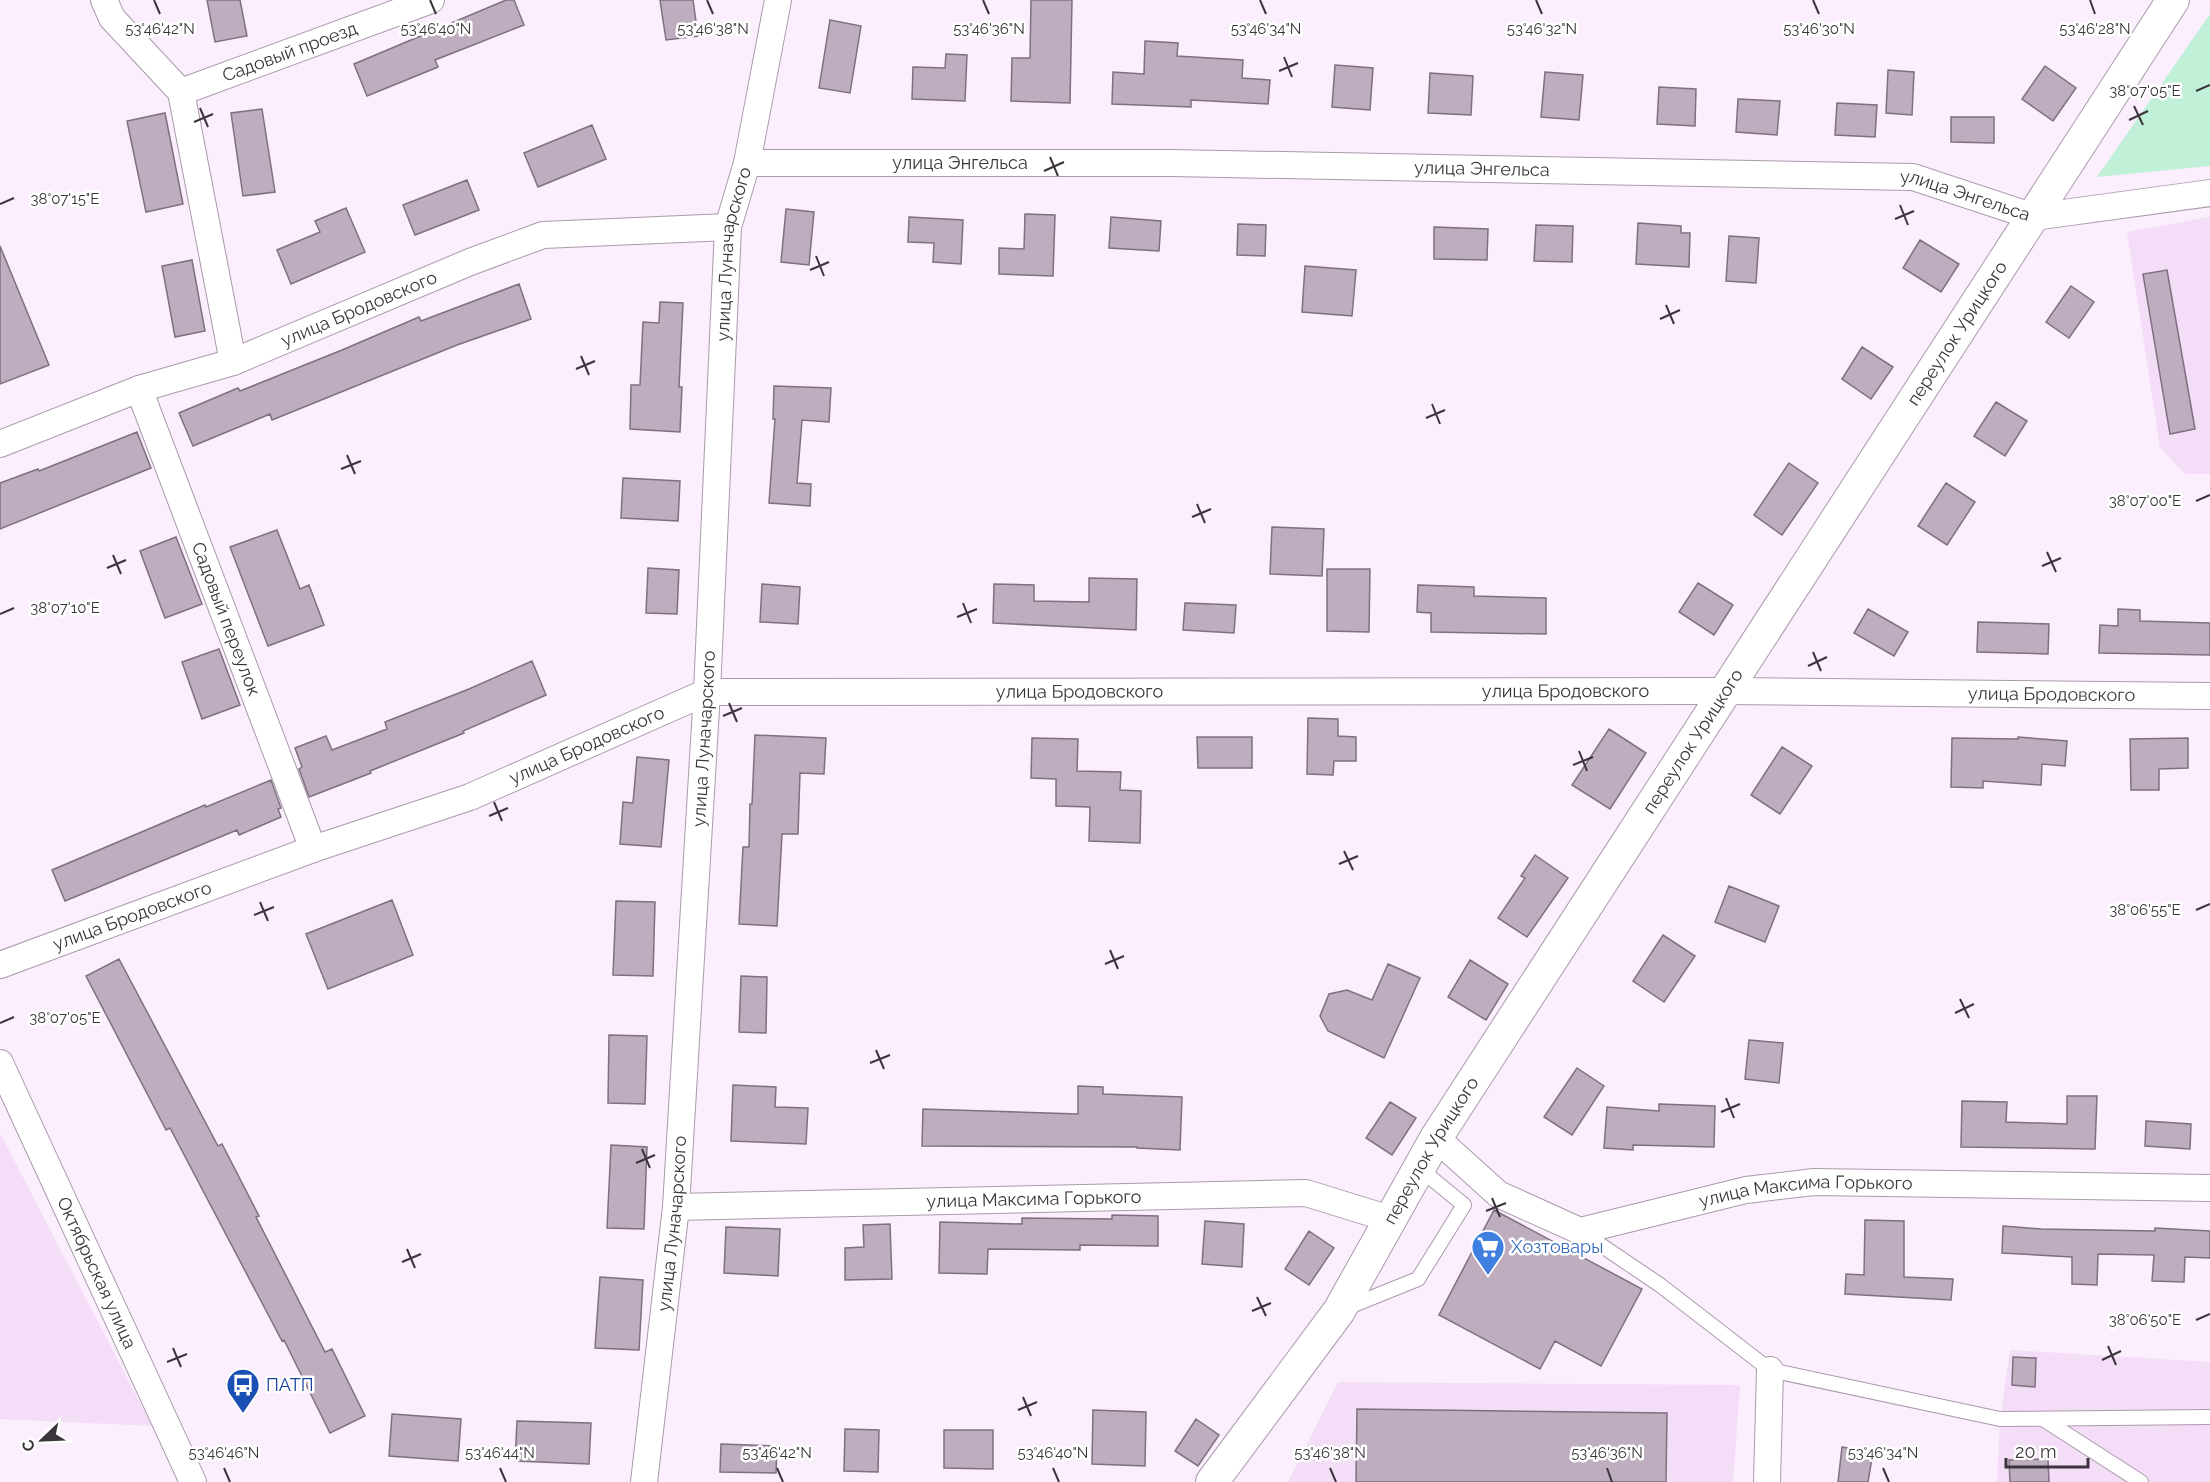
<svg xmlns="http://www.w3.org/2000/svg" width="2210" height="1482" font-family="Raleway,sans-serif">
<style>
.built{fill:#f4def7}
.green{fill:#c0f0d8}
.building{fill:#bdadbf;stroke:#7e7080;stroke-width:1.5}
.lines{fill:none;stroke-linecap:round;stroke-linejoin:round}
.service-casing{stroke:#aa9aac;stroke-width:16}
.minor-casing{stroke:#aa9aac;stroke-width:28}
.tertiary-casing{stroke:#aa9aac;stroke-width:34}
.service{stroke:#fff;stroke-width:14}
.minor{stroke:#fff;stroke-width:26}
.tertiary{stroke:#fff;stroke-width:32}
.ticks{fill:none;stroke:#3b343c;stroke-width:2}
.labels{text-anchor:middle;stroke-width:5;stroke-linejoin:round;paint-order:stroke}
.street-label{font-size:18px;fill:#3b343c;stroke:#fff}
.shop-label{font-size:18px;fill:#366cbe;stroke:#fff;text-anchor:start}
.transit-label{font-size:18px;fill:#164399;stroke:#fff;text-anchor:start}
.ticks-label{font-size:15px;text-anchor:middle;fill:#3b343c;stroke:#fff;stroke-width:5;stroke-linejoin:round;paint-order:stroke}
</style>
<rect width="100%" height="100%" fill="#fbeefd"/>
<!-- built -->
<path class="built" d="M 2210,217 L 2210,474 L 2185,474 L 2160,448 L 2127,232 Z
M 0,1133 L 152,1426 L 0,1419 Z
M 2010,1350 L 2210,1362 L 2210,1482 L 1997,1482 L 2000,1419 Z
M 1338,1382 L 1740,1385 L 1733,1482 L 1288,1482 Z"/>
<!-- green -->
<path class="green" d="M 2210,14 L 2210,166 L 2097,177 Z"/>
<!-- building -->
<path class="building" d="M 207,0 L 240,0 L 247,36 L 215,42 Z
M 506,0 L 514,0 L 524,25 L 435,60 L 438,67 L 367,96 L 354,64 Z
M 660,0 L 693,0 L 698,36 L 666,40 Z
M 1031,0 L 1072,0 L 1070,103 L 1011,101 L 1012,58 L 1030,58 Z
M 830,20 L 861,26 L 850,93 L 819,88 Z
M 1145,41 L 1178,43 L 1177,56 L 1243,60 L 1242,78 L 1270,80 L 1268,104 L 1191,100 L 1191,107 L 1112,104 L 1113,72 L 1144,74 Z
M 946,54 L 967,55 L 965,101 L 912,99 L 913,67 L 945,68 Z
M 1335,65 L 1373,68 L 1370,110 L 1332,107 Z
M 2045,66 L 2076,88 L 2053,121 L 2022,99 Z
M 1888,70 L 1914,72 L 1912,115 L 1886,113 Z
M 1545,72 L 1583,75 L 1579,120 L 1541,117 Z
M 1430,73 L 1473,76 L 1471,115 L 1428,113 Z
M 1659,87 L 1696,89 L 1695,126 L 1657,124 Z
M 1738,99 L 1780,101 L 1777,135 L 1736,132 Z
M 1837,103 L 1877,105 L 1875,137 L 1835,135 Z
M 262,109 L 275,192 L 243,196 L 231,113 Z
M 165,113 L 183,204 L 146,212 L 127,121 Z
M 1951,117 L 1994,117 L 1994,143 L 1951,142 Z
M 592,125 L 606,159 L 538,187 L 524,153 Z
M 467,180 L 479,210 L 415,235 L 403,205 Z
M 346,208 L 365,252 L 291,284 L 277,250 L 320,232 L 315,221 Z
M 786,209 L 814,212 L 809,265 L 781,262 Z
M 1025,214 L 1055,215 L 1053,276 L 999,274 L 999,248 L 1024,249 Z
M 909,217 L 963,220 L 961,264 L 933,262 L 934,243 L 908,242 Z
M 1111,217 L 1161,221 L 1159,251 L 1109,248 Z
M 1638,223 L 1681,226 L 1681,233 L 1690,233 L 1689,267 L 1636,264 Z
M 1238,224 L 1266,225 L 1265,256 L 1237,255 Z
M 1536,225 L 1573,226 L 1572,262 L 1534,261 Z
M 1434,227 L 1488,229 L 1487,260 L 1434,259 Z
M 1729,236 L 1759,238 L 1756,283 L 1726,281 Z
M 1920,240 L 1959,264 L 1941,292 L 1903,268 Z
M 0,246 L 49,365 L 0,384 Z
M 192,260 L 205,331 L 175,337 L 162,266 Z
M 1305,266 L 1356,270 L 1352,316 L 1302,312 Z
M 2167,270 L 2195,429 L 2170,434 L 2143,274 Z
M 519,284 L 531,319 L 457,345 L 272,420 L 270,414 L 193,446 L 179,413 L 238,388 L 240,391 L 342,350 L 419,317 L 421,321 Z
M 2071,286 L 2094,302 L 2069,338 L 2046,322 Z
M 660,302 L 683,303 L 679,387 L 682,387 L 680,432 L 630,429 L 631,385 L 640,385 L 643,322 L 659,323 Z
M 1862,347 L 1893,367 L 1871,399 L 1842,379 Z
M 774,386 L 831,388 L 829,422 L 802,420 L 797,483 L 811,484 L 810,506 L 769,503 L 775,419 L 773,419 Z
M 1996,402 L 2027,421 L 2005,456 L 1974,436 Z
M 137,432 L 151,468 L 0,529 L 0,483 L 38,469 L 39,471 Z
M 1789,463 L 1818,483 L 1782,535 L 1754,515 Z
M 623,478 L 680,481 L 678,521 L 621,518 Z
M 1946,483 L 1975,502 L 1947,545 L 1918,526 Z
M 1272,527 L 1324,529 L 1322,576 L 1270,574 Z
M 277,530 L 300,589 L 309,585 L 324,625 L 268,646 L 230,547 Z
M 176,537 L 202,604 L 165,618 L 140,551 Z
M 648,568 L 679,570 L 677,614 L 646,613 Z
M 1327,569 L 1370,569 L 1369,632 L 1327,631 Z
M 1089,578 L 1137,579 L 1136,630 L 993,623 L 994,584 L 1034,585 L 1034,601 L 1089,602 Z
M 1698,583 L 1733,605 L 1714,635 L 1679,612 Z
M 762,584 L 800,587 L 798,624 L 760,622 Z
M 1418,585 L 1474,587 L 1474,596 L 1546,598 L 1546,634 L 1431,632 L 1431,613 L 1417,612 Z
M 1185,603 L 1236,605 L 1234,633 L 1183,630 Z
M 1868,609 L 1908,632 L 1894,656 L 1854,633 Z
M 2118,609 L 2140,610 L 2140,621 L 2210,623 L 2210,655 L 2099,653 L 2100,625 L 2118,626 Z
M 1978,622 L 2049,624 L 2048,654 L 1977,652 Z
M 219,649 L 240,705 L 202,719 L 182,662 Z
M 532,661 L 546,695 L 463,731 L 464,733 L 370,771 L 371,773 L 309,797 L 299,769 L 302,767 L 295,748 L 326,736 L 332,750 L 387,729 L 385,722 L 469,689 Z
M 1308,718 L 1338,719 L 1338,736 L 1356,737 L 1356,761 L 1334,761 L 1333,775 L 1307,774 Z
M 1609,729 L 1646,753 L 1610,809 L 1572,785 Z
M 755,735 L 826,738 L 824,774 L 800,773 L 798,834 L 782,834 L 777,926 L 739,924 L 743,847 L 749,847 L 750,804 L 752,804 Z
M 1197,737 L 1252,737 L 1252,768 L 1198,768 Z
M 2018,737 L 2067,741 L 2065,766 L 2042,764 L 2041,785 L 1983,781 L 1983,788 L 1951,787 L 1952,738 L 2018,739 Z
M 1032,738 L 1078,739 L 1077,771 L 1121,772 L 1120,790 L 1141,791 L 1140,843 L 1089,841 L 1090,807 L 1056,806 L 1056,779 L 1031,778 Z
M 2188,738 L 2188,768 L 2159,769 L 2159,790 L 2131,790 L 2130,739 Z
M 1782,747 L 1812,766 L 1780,814 L 1751,795 Z
M 637,757 L 669,760 L 661,847 L 620,844 L 623,802 L 633,803 Z
M 271,780 L 281,808 L 278,809 L 281,817 L 239,835 L 237,830 L 65,901 L 52,870 L 205,805 L 206,807 Z
M 1535,855 L 1568,878 L 1527,937 L 1498,918 L 1525,878 L 1521,876 Z
M 1729,886 L 1779,906 L 1765,942 L 1715,922 Z
M 392,900 L 413,955 L 328,989 L 306,934 Z
M 616,901 L 655,902 L 653,976 L 613,975 Z
M 1663,935 L 1695,956 L 1664,1002 L 1633,981 Z
M 119,959 L 218,1146 L 222,1144 L 259,1216 L 256,1217 L 325,1352 L 332,1349 L 365,1416 L 330,1433 L 284,1340 L 282,1341 L 170,1128 L 166,1130 L 86,976 Z
M 1470,960 L 1508,984 L 1486,1020 L 1448,997 Z
M 1388,964 L 1420,978 L 1384,1058 L 1328,1031 L 1320,1016 L 1329,994 L 1347,990 L 1372,1000 Z
M 741,976 L 767,977 L 766,1033 L 739,1032 Z
M 609,1035 L 647,1036 L 645,1104 L 608,1103 Z
M 1749,1040 L 1783,1043 L 1779,1083 L 1745,1079 Z
M 1577,1068 L 1604,1086 L 1572,1135 L 1544,1117 Z
M 733,1085 L 776,1087 L 775,1107 L 808,1108 L 806,1144 L 731,1141 Z
M 1078,1086 L 1103,1087 L 1103,1094 L 1182,1097 L 1180,1150 L 1137,1148 L 1137,1147 L 922,1146 L 923,1109 L 1078,1114 Z
M 2067,1096 L 2097,1096 L 2095,1149 L 1961,1147 L 1962,1101 L 2007,1102 L 2006,1122 L 2067,1124 Z
M 1390,1102 L 1416,1118 L 1392,1155 L 1366,1138 Z
M 1659,1104 L 1715,1106 L 1714,1147 L 1633,1145 L 1633,1150 L 1604,1148 L 1607,1107 L 1659,1111 Z
M 2146,1121 L 2191,1124 L 2190,1149 L 2145,1146 Z
M 611,1145 L 647,1147 L 644,1229 L 607,1228 Z
M 1494,1210 L 1642,1289 L 1601,1366 L 1555,1341 L 1540,1369 L 1439,1315 Z
M 1112,1215 L 1158,1216 L 1158,1246 L 1080,1245 L 1080,1250 L 988,1249 L 987,1274 L 939,1273 L 940,1222 L 1022,1224 L 1022,1218 L 1112,1219 Z
M 1865,1220 L 1904,1221 L 1904,1277 L 1953,1279 L 1951,1300 L 1845,1294 L 1846,1274 L 1864,1275 Z
M 1205,1221 L 1244,1224 L 1242,1267 L 1202,1264 Z
M 890,1224 L 892,1279 L 845,1280 L 845,1248 L 864,1247 L 863,1225 Z
M 2003,1226 L 2041,1229 L 2155,1231 L 2155,1228 L 2210,1231 L 2210,1258 L 2185,1257 L 2184,1282 L 2152,1281 L 2154,1255 L 2098,1254 L 2097,1285 L 2072,1284 L 2072,1257 L 2002,1253 Z
M 726,1227 L 780,1229 L 778,1276 L 724,1273 Z
M 1309,1231 L 1334,1248 L 1309,1285 L 1285,1269 Z
M 600,1277 L 643,1280 L 639,1350 L 595,1348 Z
M 2013,1357 L 2036,1358 L 2035,1387 L 2012,1385 Z
M 1357,1409 L 1667,1413 L 1666,1482 L 1356,1482 Z
M 1093,1410 L 1146,1412 L 1145,1466 L 1092,1464 Z
M 392,1414 L 461,1419 L 458,1461 L 389,1456 Z
M 1196,1419 L 1219,1435 L 1198,1466 L 1175,1451 Z
M 517,1421 L 591,1423 L 589,1464 L 515,1461 Z
M 845,1429 L 879,1430 L 878,1472 L 844,1471 Z
M 944,1430 L 993,1430 L 993,1469 L 944,1468 Z
M 721,1444 L 777,1446 L 776,1473 L 720,1472 Z
M 1842,1447 L 1873,1452 L 1868,1482 L 1838,1482 Z
M 2048,1459 L 2049,1482 L 2010,1482 L 2009,1460 Z"/>
<g class="lines">
<defs>
<path id="service" d="M 1580,1231 L 1660,1285 L 1770,1370 L 2000,1419 L 2210,1417
M 1346,1308 L 1418,1279 L 1464,1205 L 1419,1168
M 2043,1419 L 2141,1482"/>
<g id="minor">
<path d="M 104,0 L 112,18 L 181,92 L 233,362"/>
<path id="s1" d="M 181,92 L 431,0"/>
<path id="s2" d="M 747,163 L 1172,163 L 1913,177 L 2034,217 L 2210,193"/>
<path id="s3" d="M 139,389 L 313,849"/>
<path id="s4" d="M 0,444 L 139,389 L 233,362 L 470,262 L 543,235 L 728,227"/>
<path id="s5" d="M 0,965 L 313,849 L 470,797 L 707,692 L 1724,691 L 2210,696"/>
<path id="s6" d="M 0,1063 L 193,1482"/>
<path id="s7" d="M 1436,1138 L 1498,1194 L 1580,1231 L 1746,1190 L 1814,1182 L 2210,1188"/>
<path id="s8" d="M 676,1207 L 1306,1193 L 1390,1219"/>
<path id="s9" d="M 644,1482 L 676,1207 L 707,692 L 728,227 L 747,163 L 778,0"/>
<path d="M 1767,1482 L 1770,1370"/>
</g>
<g id="tertiary">
<path id="s10" d="M 1212,1482 L 1339,1311 L 1436,1138 L 2173,0"/>
</g>
</defs>
<!-- service casing -->
<use href="#service" class="service-casing"/>
<!-- minor casing -->
<use href="#minor" class="minor-casing"/>
<!-- tertiary casing -->
<use href="#tertiary" class="tertiary-casing"/>
<!-- service -->
<use href="#service" class="service"/>
<!-- minor -->
<use href="#minor" class="minor"/>
<!-- tertiary -->
<use href="#tertiary" class="tertiary"/>
</g>
<!-- ticks -->
<path class="ticks" d="M 154,0 L 160,14M 430,0 L 436,14M 707,0 L 713,14M 983,0 L 989,14M 1260,0 L 1266,14M 1536,0 L 1542,14M 1813,0 L 1819,14M 2090,0 L 2095,14M 1284,57 L 1292,77M 1279,71 L 1298,63M 2196,91 L 2210,85M 2134,106 L 2143,125M 200,108 L 208,127M 2129,120 L 2148,111M 194,122 L 213,114M 1050,157 L 1058,176M 1044,171 L 1064,162M 0,204 L 14,198M 1900,205 L 1908,225M 1895,219 L 1914,211M 816,256 L 824,276M 810,270 L 829,262M 1666,305 L 1674,324M 1660,319 L 1680,310M 581,356 L 589,375M 576,369 L 595,361M 1432,404 L 1440,424M 1426,418 L 1445,410M 347,455 L 355,474M 341,469 L 361,461M 2196,501 L 2210,495M 1197,504 L 1205,523M 1192,517 L 1211,509M 2047,552 L 2056,572M 113,555 L 121,574M 2042,566 L 2061,558M 107,568 L 126,560M 963,603 L 971,623M 0,614 L 14,608M 957,617 L 977,609M 1813,652 L 1821,671M 1808,666 L 1827,657M 729,703 L 737,722M 723,716 L 742,708M 1579,751 L 1587,771M 1573,765 L 1593,757M 494,802 L 502,821M 489,816 L 508,808M 1344,851 L 1353,870M 1339,864 L 1358,856M 260,902 L 268,921M 2196,910 L 2210,904M 254,915 L 274,907M 1110,950 L 1118,969M 1105,964 L 1124,956M 1960,999 L 1969,1018M 1955,1013 L 1974,1004M 0,1023 L 14,1017M 876,1050 L 884,1069M 870,1063 L 890,1055M 1726,1098 L 1734,1118M 1721,1112 L 1740,1104M 642,1149 L 650,1168M 636,1163 L 655,1155M 1492,1198 L 1500,1217M 1486,1211 L 1506,1203M 407,1249 L 415,1268M 402,1262 L 421,1254M 1257,1297 L 1266,1316M 1252,1311 L 1271,1303M 2196,1320 L 2210,1314M 2108,1346 L 2116,1365M 173,1348 L 181,1367M 2102,1360 L 2121,1351M 167,1362 L 187,1354M 1023,1397 L 1031,1416M 1018,1410 L 1037,1402M 224,1468 L 230,1482M 500,1468 L 506,1482M 777,1468 L 783,1482M 1053,1468 L 1059,1482M 1330,1468 L 1336,1482M 1607,1468 L 1612,1482M 1883,1468 L 1889,1482"/>
<!-- icons -->
<defs>
<symbol id="supermarket-pin" viewBox="-11 -11 22 30"><path d="M0 17L-7.5 6A9.5 9.5 0 1 1 7.5 6Z" fill="#3f7fe0" stroke="#fff"/><path d="M-6-5.5h2.5l.6 2H6L4.5 2H-2.5L-4.4-4H-6ZM-1.5 3.2a1.3 1.3 0 1 0 .1 0ZM3 3.2a1.3 1.3 0 1 0 .1 0Z" fill="#fff"/></symbol>
<symbol id="bus-pin" viewBox="-11 -11 22 30"><path d="M0 17L-7.5 6A9.5 9.5 0 1 1 7.5 6Z" fill="#1a4fb4" stroke="#fff"/><path d="M-5-6H5V4H4V6H2V4H-2V6H-4V4H-5ZM-3.5-4V0h7V-4ZM-3.5 1.2v1.5H-2V1.2ZM2 1.2v1.5H3.5V1.2Z" fill="#fff"/></symbol>
</defs>
<g fill-rule="evenodd">
<use href="#supermarket-pin" x="1469" y="1228" width="38" height="52"/>
<use href="#bus-pin" x="224" y="1366" width="38" height="52"/>
</g>
<g class="labels">
<!-- street labels -->
<g class="street-label">
<text dy="6" stroke="none"><textPath href="#s1" startOffset="116">Садовый проезд</textPath></text>
<text dy="6" stroke="none"><textPath href="#s2" startOffset="213">улица Энгельса</textPath></text>
<text dy="6" stroke="none"><textPath href="#s2" startOffset="735">улица Энгельса</textPath></text>
<text dy="6" stroke="none"><textPath href="#s2" startOffset="1221">улица Энгельса</textPath></text>
<text dy="6" stroke="none"><textPath href="#s9" startOffset="1232">улица Луначарского</textPath></text>
<text dy="6" stroke="none"><textPath href="#s4" startOffset="384">улица Бродовского</textPath></text>
<text dy="6" stroke="none"><textPath href="#s10" startOffset="1370">переулок Урицкого</textPath></text>
<text dy="6" stroke="none"><textPath href="#s3" startOffset="246">Садовый переулок</textPath></text>
<text dy="6" stroke="none"><textPath href="#s5" startOffset="1617">улица Бродовского</textPath></text>
<text dy="6" stroke="none"><textPath href="#s5" startOffset="1131">улица Бродовского</textPath></text>
<text dy="6" stroke="none"><textPath href="#s5" startOffset="2103">улица Бродовского</textPath></text>
<text dy="6" stroke="none"><textPath href="#s9" startOffset="746">улица Луначарского</textPath></text>
<text dy="6" stroke="none"><textPath href="#s10" startOffset="884">переулок Урицкого</textPath></text>
<text dy="6" stroke="none"><textPath href="#s5" startOffset="627">улица Бродовского</textPath></text>
<text dy="6" stroke="none"><textPath href="#s5" startOffset="141">улица Бродовского</textPath></text>
<text dy="6" stroke="none"><textPath href="#s10" startOffset="398">переулок Урицкого</textPath></text>
<text dy="6" stroke="none"><textPath href="#s7" startOffset="404">улица Максима Горького</textPath></text>
<text dy="6" stroke="none"><textPath href="#s8" startOffset="358">улица Максима Горького</textPath></text>
<text dy="6" stroke="none"><textPath href="#s9" startOffset="260">улица Луначарского</textPath></text>
<text dy="6" stroke="none"><textPath href="#s6" startOffset="231">Октябрьская улица</textPath></text>
</g>
<!-- shop labels -->
<g class="shop-label">
<text x="1511" y="1253">Хозтовары</text>
</g>
<!-- transit labels -->
<g class="transit-label">
<text x="266" y="1391">ПАТП</text>
</g>
</g>
<g class="ticks-label">
<text x="160" y="34">53°46'42"N</text>
<text x="436" y="34">53°46'40"N</text>
<text x="713" y="34">53°46'38"N</text>
<text x="989" y="34">53°46'36"N</text>
<text x="1266" y="34">53°46'34"N</text>
<text x="1542" y="34">53°46'32"N</text>
<text x="1819" y="34">53°46'30"N</text>
<text x="2095" y="34">53°46'28"N</text>
<text x="2145" y="96">38°07'05"E</text>
<text x="65" y="204">38°07'15"E</text>
<text x="2145" y="506">38°07'00"E</text>
<text x="65" y="613">38°07'10"E</text>
<text x="2145" y="915">38°06'55"E</text>
<text x="65" y="1023">38°07'05"E</text>
<text x="2145" y="1325">38°06'50"E</text>
<text x="224" y="1458">53°46'46"N</text>
<text x="500" y="1458">53°46'44"N</text>
<text x="777" y="1458">53°46'42"N</text>
<text x="1053" y="1458">53°46'40"N</text>
<text x="1330" y="1458">53°46'38"N</text>
<text x="1607" y="1458">53°46'36"N</text>
<text x="1883" y="1458">53°46'34"N</text>
</g>
<!-- north arrow -->
<g transform="translate(42 1440) rotate(247)" stroke="#ffffff" stroke-width="4.5" paint-order="stroke">
<path d="M0-4.5L10 22L0 15L-10 22Z" fill="#3b343c"/>
<text y="-9" font-size="16" font-weight="bold" text-anchor="middle" fill="#3b343c">С</text>
</g>
<!-- scale -->
<path d="M2006 1458v9h82v-9" fill="none" stroke="#3b343c" stroke-width="3"/>
<text x="2015" y="1458" font-size="18" fill="#3b343c" stroke="#ffffff" stroke-width="4.5" paint-order="stroke">20 m</text>
</svg>
